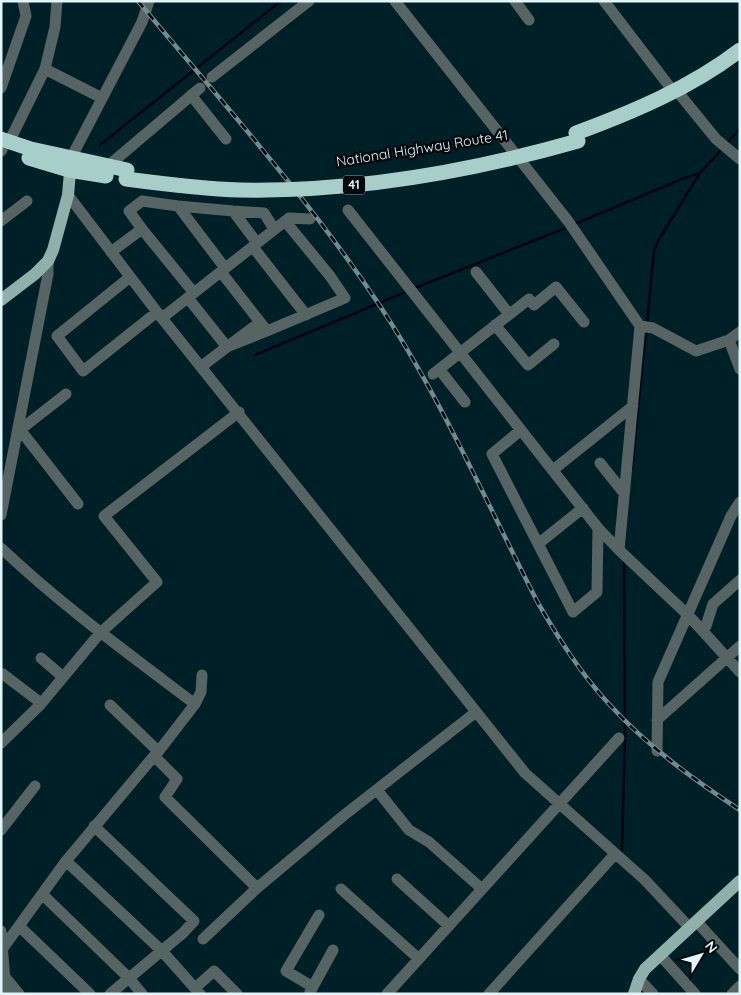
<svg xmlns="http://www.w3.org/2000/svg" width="741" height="995" font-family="Quicksand,sans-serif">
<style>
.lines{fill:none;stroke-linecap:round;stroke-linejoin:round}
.stream{stroke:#040314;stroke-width:2.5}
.minor{stroke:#566563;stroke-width:11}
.major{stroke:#90b0ac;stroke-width:12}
.highway{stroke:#a8cec9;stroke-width:15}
.rail-casing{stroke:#718b91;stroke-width:4.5}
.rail{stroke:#00080b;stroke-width:2.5;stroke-dasharray:8;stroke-linecap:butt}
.highway-bridge{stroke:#a8cec9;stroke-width:15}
.labels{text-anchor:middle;stroke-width:5;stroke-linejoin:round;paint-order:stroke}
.shield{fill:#00080b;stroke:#9eaeb2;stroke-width:1}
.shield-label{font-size:12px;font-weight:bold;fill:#e2f5fa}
.street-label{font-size:14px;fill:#e2f5fa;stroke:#00080b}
</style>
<rect width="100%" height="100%" fill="#002028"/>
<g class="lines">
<!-- stream -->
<path class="stream" d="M 197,85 L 208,76
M 727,143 L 740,129
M 100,145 L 281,1
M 575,224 L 682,179 L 700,173
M 415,288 L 568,227
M 647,324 L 654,251 L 658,241 L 700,173 L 722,149
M 255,355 L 408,291
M 632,469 L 646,330
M 622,850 L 625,738 L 624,561"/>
<!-- minor -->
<path class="minor" d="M 57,1 L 55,27 L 45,69 L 102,98
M 395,1 L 568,221 L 640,326 L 619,550
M 515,1 L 529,20
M 604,1 L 673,91
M 212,77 L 309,1
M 1,88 L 26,16 L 23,1
M 191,95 L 226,139
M 681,96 L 716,139 L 740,159
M 9,142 L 45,69
M 1,151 L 2,150
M 71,158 L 142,22 L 149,1
M 108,166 L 200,88
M 68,195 L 157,312 L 525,773 L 645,880 L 689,927
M 178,206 L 233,211 L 257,243
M 348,210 L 598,528 L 619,550 L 689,616 L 740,672
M 233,211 L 264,213 L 274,229
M 1,221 L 27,201
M 142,229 L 129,211 L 142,201 L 178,206 L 225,268
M 253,247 L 306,315
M 111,252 L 142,229 L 194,293
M 221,272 L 267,331 L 345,298 L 330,276 L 285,221
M 476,272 L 509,314
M 130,277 L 57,336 L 83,371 L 157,312
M 188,298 L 227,347 L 202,366
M 162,318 L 289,218 L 310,219
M 260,322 L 227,347 L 267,331
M 495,325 L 528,365 L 554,344
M 640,326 L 653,328 L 696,351 L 729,340 L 740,332
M 729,340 L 740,369
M 439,369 L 465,402
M 433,374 L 529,299 L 534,305 L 556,287 L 584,322
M 66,394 L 25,426 L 18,427 L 78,504
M 521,430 L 492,454 L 573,612 L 597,592 L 598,528
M 600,463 L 624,493
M 553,470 L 633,406
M 1,515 L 48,274 L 48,261
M 538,544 L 583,508
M 1,548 C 61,605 129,654 195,704 L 201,692 L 202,675
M 702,630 L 706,626 L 713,604 L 740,580
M 41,658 L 63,677
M 3,674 L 41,703
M 110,705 L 158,751
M 657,720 L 740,646
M 1,743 L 40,705 L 100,633 L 157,582 L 104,516 L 239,412
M 657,751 L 658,682 L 731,516 L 740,502
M 155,756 L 195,704
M 377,790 L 409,830 L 429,842 L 482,889
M 94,826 L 194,921 L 183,933 L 110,994
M 1,830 L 35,786
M 66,861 L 162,951 L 200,994
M 397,879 L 449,926
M 341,889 L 419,959
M 42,894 L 129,978 L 142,994
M 696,921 L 740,969
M 19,926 L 90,994
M 1,931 L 6,994
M 203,939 L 257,888 L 343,816 L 476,712
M 3,948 L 66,861 L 154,756 L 177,779 L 165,797 L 257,888
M 660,955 L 695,994
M 5,977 L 19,994
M 639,979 L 653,994
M 313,987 L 286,971 L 319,915
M 195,988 L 214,971 L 237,994
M 310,992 L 333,950
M 387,994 L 619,738
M 489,994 L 615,854
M 732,994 L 740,986"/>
<!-- major -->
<path class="major" d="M 1,300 L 35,274 L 48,261 L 53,250 L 68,195 L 71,160
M 634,994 L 639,979 L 645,969 L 740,881"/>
<!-- highway -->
<path class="highway" d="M 576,133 C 633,112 692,87 740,50
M 1,139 L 31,149 L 127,170
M 29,158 L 69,170 L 106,176"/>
<defs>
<path id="rail" d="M 138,1 C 219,99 305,194 376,300 C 440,395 486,502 538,603 C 559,639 581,674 609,704 C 647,746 693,779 740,810"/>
</defs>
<!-- rail casing -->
<use href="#rail" class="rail-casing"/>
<!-- rail -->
<use href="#rail" class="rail"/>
<!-- highway-bridge -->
<path class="highway-bridge" d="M 126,179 C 164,184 202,189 240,190 C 354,192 469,172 578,141"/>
</g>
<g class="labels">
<!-- shield labels -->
<rect class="shield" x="343" y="175.5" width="22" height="19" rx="4"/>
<g class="shield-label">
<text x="354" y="189">41</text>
</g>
<!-- street labels -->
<g class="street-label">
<text transform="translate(422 148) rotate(-9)" y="5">National Highway Route 41</text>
</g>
</g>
<!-- border -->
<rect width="741" height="995" fill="none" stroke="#e2f5fa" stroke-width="5"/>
<!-- north arrow -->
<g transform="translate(701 955) rotate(52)" stroke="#00080b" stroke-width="4" paint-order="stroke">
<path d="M0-4L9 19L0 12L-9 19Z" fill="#e2f5fa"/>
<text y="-8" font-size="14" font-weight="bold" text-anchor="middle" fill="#e2f5fa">N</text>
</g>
</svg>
